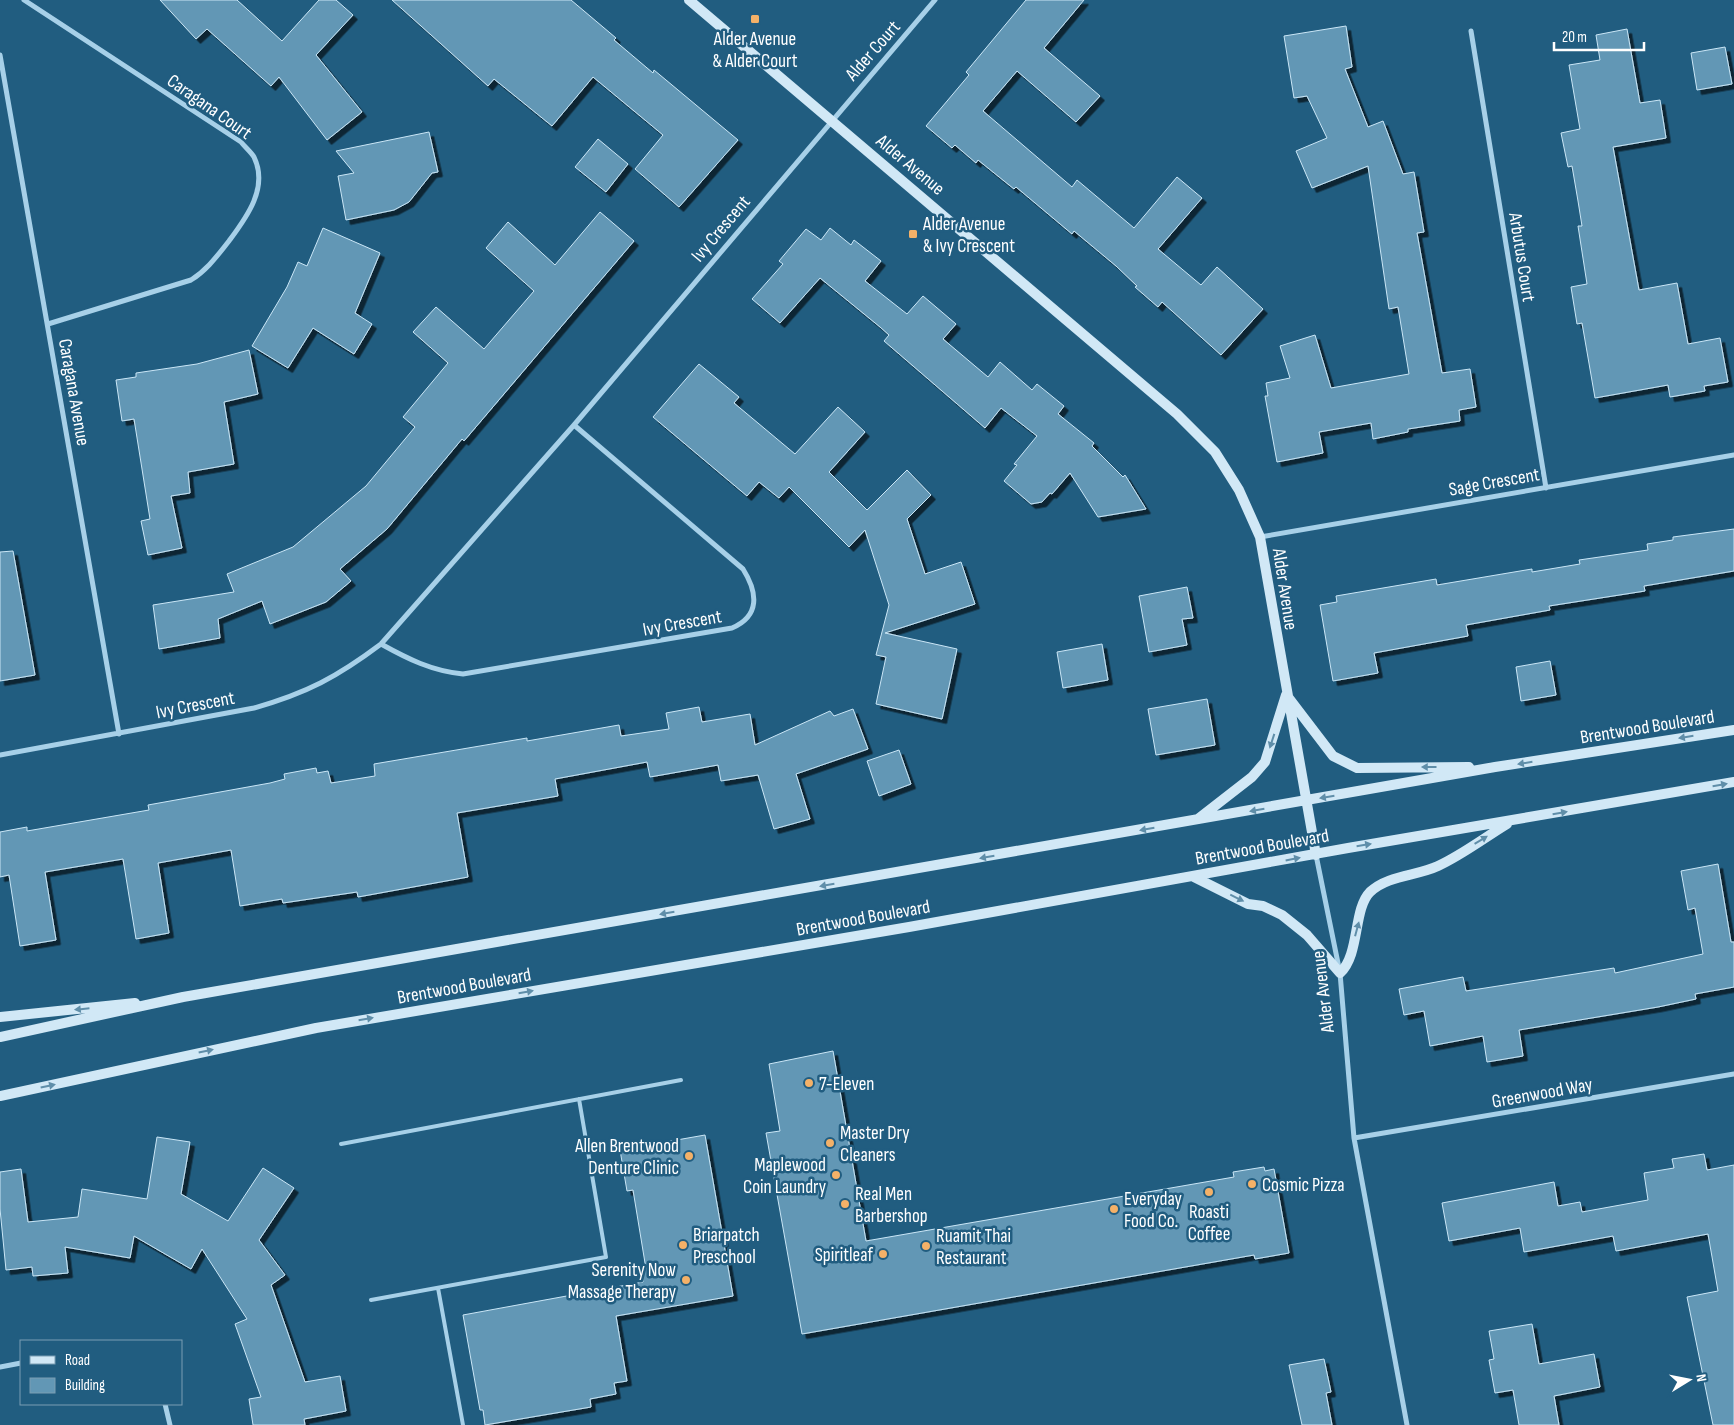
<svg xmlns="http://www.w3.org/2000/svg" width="1734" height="1425" font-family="'Sofia Sans Condensed',sans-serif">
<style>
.building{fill:#6297b5;stroke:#cae6f6;filter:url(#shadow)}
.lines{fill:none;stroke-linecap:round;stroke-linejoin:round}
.lane{stroke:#a7d0e8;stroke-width:4}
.street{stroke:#a7d0e8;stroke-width:5}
.secondary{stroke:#d1e8f6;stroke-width:10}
.oneway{fill:#5f8ea9}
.poi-dot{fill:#f4b168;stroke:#215d80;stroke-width:2}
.labels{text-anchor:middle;stroke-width:5;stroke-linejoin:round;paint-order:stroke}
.poi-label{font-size:19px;fill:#fff;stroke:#215d80;text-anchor:start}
.street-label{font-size:19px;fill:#fff;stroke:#215d80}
</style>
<defs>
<filter id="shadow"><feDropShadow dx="4.5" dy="4.5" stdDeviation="0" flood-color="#0009"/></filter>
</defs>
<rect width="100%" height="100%" fill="#215d80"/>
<!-- building -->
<path class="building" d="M 160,0 L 237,0 L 282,41 L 319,0 L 336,0 L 353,15 L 316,55 L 362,112 L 327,140 L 279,77 L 271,86 L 207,29 L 196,39 Z
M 392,0 L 571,0 L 616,38 L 614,40 L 653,73 L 654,70 L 738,140 L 679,207 L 635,169 L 663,135 L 593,77 L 552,126 L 494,79 L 488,86 Z
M 1026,0 L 1084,0 L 1044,48 L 1100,96 L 1076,122 L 1017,71 L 983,111 L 1072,187 L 1077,180 L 1134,228 L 1177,177 L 1202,198 L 1158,249 L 1201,285 L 1217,267 L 1263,309 L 1221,355 L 1162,302 L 1158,307 L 1135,287 L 1137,286 L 1116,266 L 1074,231 L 1072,234 L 1016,187 L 1014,189 L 978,160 L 976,163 L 955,145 L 952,148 L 926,126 L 969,75 L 966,72 Z
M 1346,26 L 1352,67 L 1345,69 L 1368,127 L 1383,121 L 1403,174 L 1414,172 L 1424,232 L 1417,233 L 1442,373 L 1470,369 L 1476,407 L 1459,410 L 1460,421 L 1408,429 L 1408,432 L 1373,439 L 1371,423 L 1319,432 L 1323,453 L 1277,462 L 1265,396 L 1268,396 L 1266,383 L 1290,378 L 1280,346 L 1315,335 L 1331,388 L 1409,374 L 1398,307 L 1389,309 L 1368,166 L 1312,188 L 1296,151 L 1327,138 L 1307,96 L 1294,98 L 1284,36 Z
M 1627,29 L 1640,103 L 1660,100 L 1666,138 L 1613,147 L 1639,290 L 1677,283 L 1688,344 L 1720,338 L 1728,382 L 1704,386 L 1705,391 L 1670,397 L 1668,385 L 1595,398 L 1582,323 L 1577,324 L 1571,287 L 1587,284 L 1578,226 L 1582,226 L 1578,201 L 1572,166 L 1568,167 L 1561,133 L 1580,129 L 1569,65 L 1600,60 L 1596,35 Z
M 1725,47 L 1732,84 L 1697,90 L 1691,53 Z
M 429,132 L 438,172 L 432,173 L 409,202 L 394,210 L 346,220 L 338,176 L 354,173 L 336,151 Z
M 598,139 L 628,164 L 606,192 L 575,167 Z
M 600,212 L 634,241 L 464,441 L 462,439 L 387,529 L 340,569 L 351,581 L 326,602 L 270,624 L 262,601 L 218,619 L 220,638 L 159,649 L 153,605 L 234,592 L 227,574 L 293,547 L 366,486 L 415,427 L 403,417 L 448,363 L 413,332 L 436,307 L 484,349 L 534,291 L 486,248 L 508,222 L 555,265 Z
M 323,228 L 380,253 L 355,313 L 372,324 L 354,354 L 313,328 L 288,368 L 252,346 L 287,287 L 298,262 L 307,266 Z
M 830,228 L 851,245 L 854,240 L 881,261 L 865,281 L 907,314 L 923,296 L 956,324 L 943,339 L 988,377 L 1000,362 L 1032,390 L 1037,384 L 1064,406 L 1058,414 L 1094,443 L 1092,446 L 1123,477 L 1125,475 L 1146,509 L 1098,517 L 1070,473 L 1052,494 L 1050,493 L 1042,502 L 1031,504 L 1004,481 L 1017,465 L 1014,464 L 1037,436 L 1001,408 L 985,428 L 884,341 L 889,335 L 880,327 L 820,278 L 780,323 L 752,299 L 783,264 L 779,261 L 806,229 L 821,240 Z
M 249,350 L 258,394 L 224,402 L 234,464 L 188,472 L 190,493 L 171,496 L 182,548 L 148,555 L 141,521 L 150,519 L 134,419 L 122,421 L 116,380 L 136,377 L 136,373 L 197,364 Z
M 699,364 L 739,397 L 734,403 L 795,454 L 838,407 L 865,432 L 829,472 L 867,510 L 907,470 L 931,495 L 907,519 L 925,574 L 961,562 L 975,604 L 885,633 L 957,649 L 942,719 L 876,704 L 886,657 L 876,655 L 889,605 L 865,530 L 849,547 L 789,487 L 779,498 L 759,482 L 747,496 L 653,417 Z
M 1734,529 L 1734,571 L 1644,586 L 1645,591 L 1549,606 L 1550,610 L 1466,625 L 1468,636 L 1374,653 L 1378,673 L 1333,681 L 1320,605 L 1337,602 L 1336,596 L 1436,579 L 1437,585 L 1532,569 L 1532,572 L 1580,564 L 1579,560 L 1648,550 L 1647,544 L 1673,540 L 1673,537 Z
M 13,551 L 35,675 L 0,681 L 0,552 Z
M 1187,587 L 1193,618 L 1182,619 L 1187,645 L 1149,652 L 1139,596 Z
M 1102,644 L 1108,680 L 1063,688 L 1057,652 Z
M 1550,661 L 1556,695 L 1521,701 L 1516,667 Z
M 1207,699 L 1215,745 L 1156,755 L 1148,709 Z
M 699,707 L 702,722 L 750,714 L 755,745 L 830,711 L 834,716 L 853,709 L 868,749 L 796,774 L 810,819 L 774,829 L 758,775 L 721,781 L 718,765 L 650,777 L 647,762 L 555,779 L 558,796 L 457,813 L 468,877 L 358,897 L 357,892 L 283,903 L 282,899 L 240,906 L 231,850 L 158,863 L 169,933 L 136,939 L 123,859 L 45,872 L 56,940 L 20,946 L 9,875 L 0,877 L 0,832 L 27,827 L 27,831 L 149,810 L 148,805 L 270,783 L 285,779 L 284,774 L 316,768 L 317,773 L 328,771 L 331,783 L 375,776 L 374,764 L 527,738 L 527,741 L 619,725 L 621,736 L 669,729 L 666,713 Z
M 899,750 L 911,784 L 879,796 L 867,761 Z
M 1718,864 L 1731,942 L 1734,942 L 1734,987 L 1695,994 L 1696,999 L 1658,1007 L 1519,1030 L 1523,1056 L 1487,1062 L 1483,1036 L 1430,1046 L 1424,1011 L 1404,1015 L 1399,989 L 1463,977 L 1466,991 L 1614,968 L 1615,973 L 1703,954 L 1695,908 L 1688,910 L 1681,871 Z
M 833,1051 L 866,1241 L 1234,1177 L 1233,1172 L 1264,1167 L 1265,1171 L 1274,1169 L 1289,1253 L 1255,1259 L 1254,1255 L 802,1334 L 766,1133 L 780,1131 L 769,1064 Z
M 705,1135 L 733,1296 L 616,1316 L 627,1381 L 614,1383 L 616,1394 L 590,1399 L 591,1407 L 485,1425 L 483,1410 L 480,1410 L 463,1315 L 643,1282 L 641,1270 L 646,1269 L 633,1190 L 627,1191 L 620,1150 Z
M 157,1137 L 190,1142 L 181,1194 L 228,1221 L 263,1168 L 294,1188 L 259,1240 L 285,1275 L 271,1285 L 305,1382 L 340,1376 L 346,1411 L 304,1419 L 305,1425 L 253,1425 L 249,1399 L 261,1397 L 235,1324 L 247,1319 L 202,1249 L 191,1269 L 134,1236 L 130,1258 L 65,1247 L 68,1273 L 33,1276 L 32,1267 L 6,1270 L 0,1209 L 0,1172 L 21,1169 L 28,1222 L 78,1217 L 82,1189 L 147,1199 Z
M 1704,1154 L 1707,1170 L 1734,1165 L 1734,1425 L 1713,1425 L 1687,1297 L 1718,1291 L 1708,1234 L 1616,1251 L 1613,1236 L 1524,1252 L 1520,1228 L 1449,1241 L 1442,1203 L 1554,1182 L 1558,1206 L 1580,1202 L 1582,1212 L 1648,1200 L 1644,1173 L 1674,1168 L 1672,1159 Z
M 1532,1324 L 1539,1364 L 1594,1354 L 1600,1387 L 1554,1396 L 1559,1425 L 1519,1425 L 1513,1390 L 1495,1393 L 1489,1360 L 1494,1359 L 1489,1331 Z
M 1324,1359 L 1331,1392 L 1326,1393 L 1332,1425 L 1302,1425 L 1289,1365 Z"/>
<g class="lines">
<!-- lane -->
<path class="lane" d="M 341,1144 L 681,1080
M 438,1288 L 463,1425
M 371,1300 L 606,1257 L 579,1099"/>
<!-- street -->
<path class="street" d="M 24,0 L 241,142 C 245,147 251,152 254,157 C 269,188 246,218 229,241 C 217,256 207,270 191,280 L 48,324
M 1471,31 L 1546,488
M 0,55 L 119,734
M 1260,537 L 1734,455
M 381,644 C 408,659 432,671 463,674 L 732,628 C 760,616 758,593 743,569 L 574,425
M 0,755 L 254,708 C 307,693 337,677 381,644 L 574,425 L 935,0
M 1316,855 L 1340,973 L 1354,1138 L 1407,1425
M 1354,1138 L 1734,1074
M 0,1367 L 21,1363
M 165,1404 L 170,1425"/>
<!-- secondary -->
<path class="secondary" d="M 689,0 L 1177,414 L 1215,452 L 1239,490 L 1260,537 L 1316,855
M 1288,697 L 1333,756 L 1357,768 L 1469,767
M 1198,819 L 1252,777 L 1265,762 L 1286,695
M 1194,877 L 1248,904 L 1263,906 L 1282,915 L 1307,935 L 1340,973 C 1360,955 1353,909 1370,892 C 1388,875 1417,876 1438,866 C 1462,855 1484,838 1507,824
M 0,1017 L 135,1003
M 0,1037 L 183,997 L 1495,767 L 1734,730
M 0,1096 L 316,1028 L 909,927 L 1348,848 L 1734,782"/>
</g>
<!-- one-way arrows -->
<defs><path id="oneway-solid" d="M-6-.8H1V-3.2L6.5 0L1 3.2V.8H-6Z" transform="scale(1.25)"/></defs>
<g class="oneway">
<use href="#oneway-solid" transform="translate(1686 737) rotate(171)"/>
<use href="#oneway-solid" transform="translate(1272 741) rotate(108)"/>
<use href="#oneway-solid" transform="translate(1525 763) rotate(171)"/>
<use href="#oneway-solid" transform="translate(1429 767) rotate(-180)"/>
<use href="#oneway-solid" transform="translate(1720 785) rotate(-10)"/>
<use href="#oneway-solid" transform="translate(1327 797) rotate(171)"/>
<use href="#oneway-solid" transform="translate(1257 810) rotate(170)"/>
<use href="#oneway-solid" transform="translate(1560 813) rotate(-10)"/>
<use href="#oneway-solid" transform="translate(1147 829) rotate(170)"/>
<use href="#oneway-solid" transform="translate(1481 840) rotate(-31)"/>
<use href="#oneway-solid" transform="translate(1364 845) rotate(-9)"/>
<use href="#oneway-solid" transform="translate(987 857) rotate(170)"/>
<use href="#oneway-solid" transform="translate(1293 859) rotate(-11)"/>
<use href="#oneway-solid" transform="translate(827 885) rotate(170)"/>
<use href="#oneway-solid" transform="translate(1237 898) rotate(26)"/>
<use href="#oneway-solid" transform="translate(667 913) rotate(170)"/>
<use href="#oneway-solid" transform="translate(1357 929) rotate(-75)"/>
<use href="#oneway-solid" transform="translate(526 992) rotate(-10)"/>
<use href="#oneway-solid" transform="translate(82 1009) rotate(174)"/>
<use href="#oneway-solid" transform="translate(366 1019) rotate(-10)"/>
<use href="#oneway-solid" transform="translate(206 1051) rotate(-12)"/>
<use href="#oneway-solid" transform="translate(48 1086) rotate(-12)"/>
</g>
<!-- markers -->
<g class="poi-dot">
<rect x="750" y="14" width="10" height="10" rx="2.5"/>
<rect x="908" y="229" width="10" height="10" rx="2.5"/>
<circle cx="809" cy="1083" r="5"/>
<circle cx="830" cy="1143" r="5"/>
<circle cx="689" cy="1156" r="5"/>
<circle cx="836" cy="1175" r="5"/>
<circle cx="1252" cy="1184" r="5"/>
<circle cx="1209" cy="1192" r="5"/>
<circle cx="845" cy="1204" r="5"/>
<circle cx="1114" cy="1209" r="5"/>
<circle cx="683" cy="1245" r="5"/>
<circle cx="926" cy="1246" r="5"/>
<circle cx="883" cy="1254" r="5"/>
<circle cx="686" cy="1280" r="5"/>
</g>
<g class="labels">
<!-- poi labels -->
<g class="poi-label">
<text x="755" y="45" text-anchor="middle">Alder Avenue<tspan x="755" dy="22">&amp; Alder Court</tspan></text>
<text x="923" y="230">Alder Avenue<tspan x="923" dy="22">&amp; Ivy Crescent</tspan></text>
<text x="819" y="1090">7-Eleven</text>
<text x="840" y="1139">Master Dry<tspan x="840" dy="22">Cleaners</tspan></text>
<text x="679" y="1152" text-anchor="end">Allen Brentwood<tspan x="679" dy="22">Denture Clinic</tspan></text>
<text x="826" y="1171" text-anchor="end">Maplewood<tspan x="826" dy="22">Coin Laundry</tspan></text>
<text x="1262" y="1191">Cosmic Pizza</text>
<text x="855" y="1200">Real Men<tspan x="855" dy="22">Barbershop</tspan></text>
<text x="1124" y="1205">Everyday<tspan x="1124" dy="22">Food Co.</tspan></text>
<text x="1209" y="1218" text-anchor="middle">Roasti<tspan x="1209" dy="22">Coffee</tspan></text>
<text x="693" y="1241">Briarpatch<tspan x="693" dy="22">Preschool</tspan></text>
<text x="936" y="1242">Ruamit Thai<tspan x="936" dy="22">Restaurant</tspan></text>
<text x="873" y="1261" text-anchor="end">Spiritleaf</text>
<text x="676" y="1276" text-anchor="end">Serenity Now<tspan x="676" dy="22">Massage Therapy</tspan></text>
</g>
<!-- street labels -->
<g class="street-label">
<text transform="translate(872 50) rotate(-49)" y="7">Alder Court</text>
<text transform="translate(210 106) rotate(35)" y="7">Caragana Court</text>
<text transform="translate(911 164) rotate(40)" y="7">Alder Avenue</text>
<text transform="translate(720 228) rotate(-50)" y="7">Ivy Crescent</text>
<text transform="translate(1523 257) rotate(81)" y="7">Arbutus Court</text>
<text transform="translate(75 392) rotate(80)" y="7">Caragana Avenue</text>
<text transform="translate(1494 481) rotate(-10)" y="7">Sage Crescent</text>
<text transform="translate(1286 589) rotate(81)" y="7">Alder Avenue</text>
<text transform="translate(682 622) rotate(-10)" y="7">Ivy Crescent</text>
<text transform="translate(195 704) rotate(-11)" y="7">Ivy Crescent</text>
<text transform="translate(1647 726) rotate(-9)" y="7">Brentwood Boulevard</text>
<text transform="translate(1262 846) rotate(-10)" y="7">Brentwood Boulevard</text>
<text transform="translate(863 917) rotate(-10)" y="7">Brentwood Boulevard</text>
<text transform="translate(464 985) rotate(-10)" y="7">Brentwood Boulevard</text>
<text transform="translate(1322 992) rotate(-97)" y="7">Alder Avenue</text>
<text transform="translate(1542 1092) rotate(-10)" y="7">Greenwood Way</text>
</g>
</g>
<!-- legend -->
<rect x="20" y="1340" width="162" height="65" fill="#215d80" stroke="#7a9eb3"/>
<rect x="30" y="1356" width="25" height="8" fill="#d1e8f6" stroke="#7a9eb3"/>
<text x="65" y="1365" font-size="15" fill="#ffffff">Road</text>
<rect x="30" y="1378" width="25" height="15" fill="#6297b5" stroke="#7a9eb3"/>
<text x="65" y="1390" font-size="15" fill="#ffffff">Building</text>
<!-- north arrow -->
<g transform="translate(1689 1380) rotate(80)" stroke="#215d80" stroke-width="4" paint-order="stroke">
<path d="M0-4L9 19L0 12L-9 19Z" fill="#ffffff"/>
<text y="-8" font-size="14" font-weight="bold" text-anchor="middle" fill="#ffffff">N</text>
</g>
<!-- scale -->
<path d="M1554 42v8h90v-8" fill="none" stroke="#ffffff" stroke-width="2.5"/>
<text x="1562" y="42" font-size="15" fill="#ffffff" stroke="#215d80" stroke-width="4" paint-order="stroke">20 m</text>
</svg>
